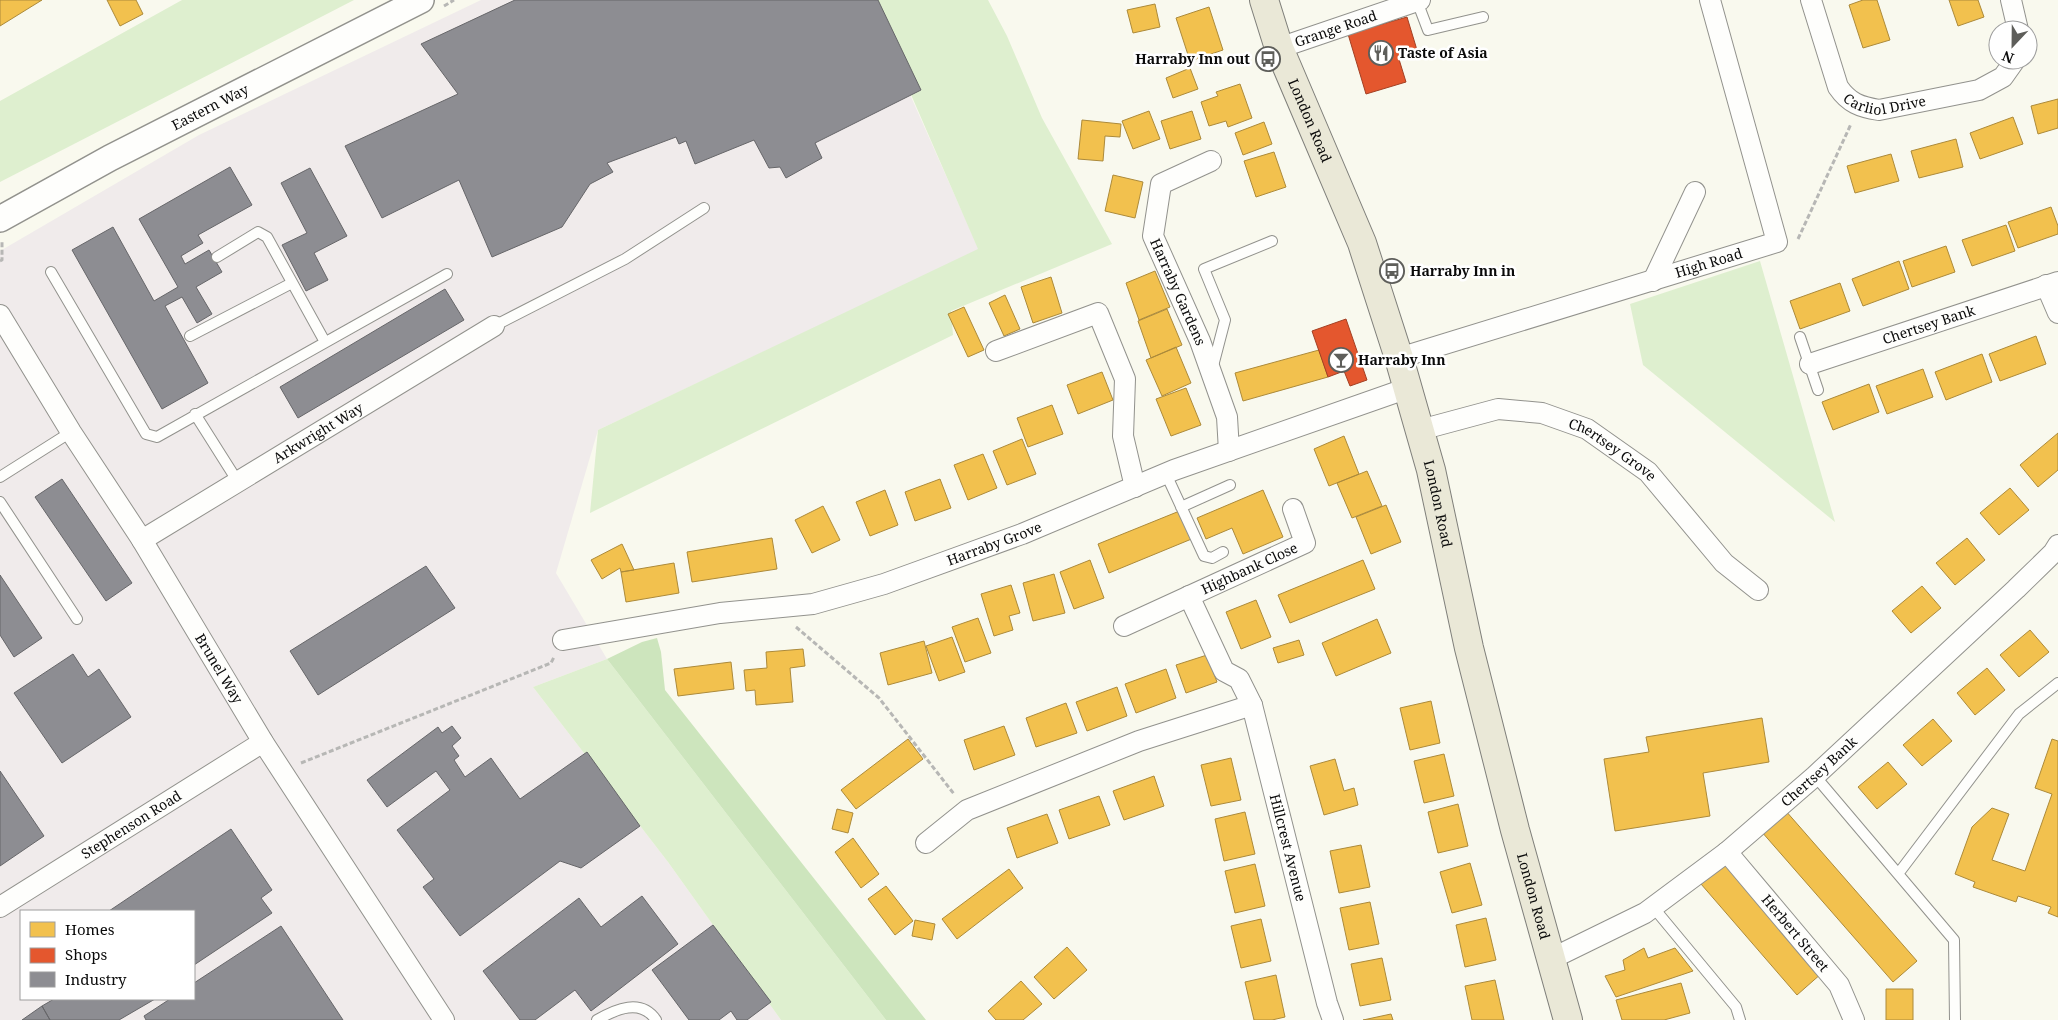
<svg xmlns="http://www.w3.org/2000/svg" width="2058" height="1020" font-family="'Noto Serif',serif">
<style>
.industrial{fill:#f0ebeb;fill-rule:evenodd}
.green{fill:#deefcf}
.forest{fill:#cde5bd}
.homes{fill:#f2c14e;stroke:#ac8a3a}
.shops{fill:#e4572e;stroke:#a34023}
.industry{fill:#8d8d92;stroke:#666669}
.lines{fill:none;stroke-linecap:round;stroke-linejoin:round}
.service-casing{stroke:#92928d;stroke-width:12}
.minor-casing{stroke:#92928d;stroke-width:22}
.tertiary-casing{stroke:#92928d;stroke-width:28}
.primary-casing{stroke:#7f7f7a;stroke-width:30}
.path{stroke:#b7b7b5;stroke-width:3;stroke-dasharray:5 2.5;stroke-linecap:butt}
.service{stroke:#fefefc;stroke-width:10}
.minor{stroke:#fefefc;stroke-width:20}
.tertiary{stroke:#fefefc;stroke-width:25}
.primary{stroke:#eae8d7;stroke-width:28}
.labels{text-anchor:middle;stroke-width:5;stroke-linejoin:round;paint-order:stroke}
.street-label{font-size:14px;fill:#0a0a0a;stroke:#fff}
.poi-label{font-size:14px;font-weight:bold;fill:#0a0a0a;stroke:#fff;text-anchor:start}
</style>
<rect width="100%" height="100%" fill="#f9f9ee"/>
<!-- industrial -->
<path class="industrial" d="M 481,0 L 868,0 L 979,250 L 598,430 L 556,573 L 607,659 L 533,687 L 668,862 L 781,1020 L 0,1020 L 0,251 L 199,135 ZM 21,911 L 194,911 L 194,999 L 21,999 Z"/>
<!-- green -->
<path class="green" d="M 182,0 L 354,0 L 0,182 L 0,101 Z
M 870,0 L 988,0 L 1007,36 L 1042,118 L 1112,244 L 951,311 L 953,335 L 590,513 L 598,430 L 978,249 Z
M 1760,261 L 1835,522 L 1643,365 L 1630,304 Z
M 607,659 L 886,1020 L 781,1020 L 668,862 L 533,687 Z"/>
<!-- forest -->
<path class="forest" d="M 657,638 L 661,652 L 665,690 L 926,1020 L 886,1020 L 607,659 L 642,642 Z"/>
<!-- homes -->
<path class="homes" d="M 0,0 L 42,0 L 0,26 Z
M 107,0 L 136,0 L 143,14 L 120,26 Z
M 1863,0 L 1877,0 L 1890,40 L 1863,48 L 1849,5 Z
M 1949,0 L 1978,0 L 1984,17 L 1958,26 Z
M 1155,4 L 1160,27 L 1133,33 L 1127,10 Z
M 1209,7 L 1223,50 L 1190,61 L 1176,18 Z
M 1190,68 L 1198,89 L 1173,98 L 1166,78 Z
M 1240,84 L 1252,118 L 1228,127 L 1226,121 L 1209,126 L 1201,102 L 1218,96 L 1216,92 Z
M 2058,99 L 2058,128 L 2038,134 L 2031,106 Z
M 1149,111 L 1160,139 L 1133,149 L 1122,121 Z
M 1192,111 L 1201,139 L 1170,149 L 1161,121 Z
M 2013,117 L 2023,144 L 1980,159 L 1970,133 Z
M 1082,120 L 1121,124 L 1120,137 L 1105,136 L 1103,161 L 1078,159 Z
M 1264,122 L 1272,144 L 1243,155 L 1235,133 Z
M 1956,139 L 1963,167 L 1919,178 L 1911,151 Z
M 1274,152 L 1286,187 L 1256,197 L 1244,161 Z
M 1891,154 L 1899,181 L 1855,193 L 1847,166 Z
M 1113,175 L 1143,182 L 1135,218 L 1105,211 Z
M 2051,207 L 2058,226 L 2058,234 L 2018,248 L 2008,222 Z
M 2006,225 L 2015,251 L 1972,266 L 1962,240 Z
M 1946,246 L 1955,272 L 1912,287 L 1903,261 Z
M 1899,261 L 1909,289 L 1863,306 L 1852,279 Z
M 1155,271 L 1170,307 L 1139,320 L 1126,283 Z
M 1051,277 L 1062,313 L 1033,323 L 1021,287 Z
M 1840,283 L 1850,311 L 1800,329 L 1790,301 Z
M 1005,295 L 1020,329 L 1004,336 L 989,303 Z
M 964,307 L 984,350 L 968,357 L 948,314 Z
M 1167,309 L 1182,345 L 1151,358 L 1138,321 Z
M 2036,336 L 2046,364 L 2000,381 L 1989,354 Z
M 1176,347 L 1191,383 L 1162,396 L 1146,360 Z
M 1319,350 L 1328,377 L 1243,401 L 1235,373 Z
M 1982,354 L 1992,382 L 1946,400 L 1935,372 Z
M 1923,369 L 1933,397 L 1887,414 L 1876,386 Z
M 1102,372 L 1113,400 L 1078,414 L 1067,385 Z
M 1869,384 L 1879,412 L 1833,430 L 1822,402 Z
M 1186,388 L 1201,425 L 1171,436 L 1156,399 Z
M 1052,405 L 1063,434 L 1028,447 L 1017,418 Z
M 2058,433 L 2058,470 L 2038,487 L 2020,465 Z
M 1344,436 L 1359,474 L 1329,486 L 1314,449 Z
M 1022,439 L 1036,474 L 1007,485 L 993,451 Z
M 983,454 L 997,488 L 968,500 L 954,465 Z
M 1367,471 L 1382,506 L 1352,518 L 1337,483 Z
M 940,479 L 951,508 L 915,521 L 905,492 Z
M 2010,488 L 2029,510 L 1999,535 L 1980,513 Z
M 885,490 L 898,525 L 870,536 L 856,502 Z
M 1263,490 L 1283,537 L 1243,554 L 1232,528 L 1206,539 L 1197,518 Z
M 1386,505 L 1401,542 L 1371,554 L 1356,517 Z
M 823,506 L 840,540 L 812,553 L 795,520 Z
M 1182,510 L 1194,538 L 1109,573 L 1098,544 Z
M 772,538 L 777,569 L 692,582 L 687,552 Z
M 1967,538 L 1985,560 L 1955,585 L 1936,563 Z
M 622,544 L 634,570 L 621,572 L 620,568 L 602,579 L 591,560 Z
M 1090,560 L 1104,598 L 1074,609 L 1060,572 Z
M 1363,560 L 1375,589 L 1290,623 L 1278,595 Z
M 674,563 L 679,593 L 626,602 L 621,572 Z
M 1054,574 L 1065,613 L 1033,621 L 1023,583 Z
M 1011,585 L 1020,613 L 1009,616 L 1013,630 L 994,636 L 981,594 Z
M 1922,586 L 1941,608 L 1911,633 L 1892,611 Z
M 1256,600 L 1271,637 L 1241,649 L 1226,612 Z
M 978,618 L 991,653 L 965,662 L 952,627 Z
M 1377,619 L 1391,653 L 1336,676 L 1322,643 Z
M 2030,630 L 2049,652 L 2019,677 L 2000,655 Z
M 952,637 L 965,672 L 939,681 L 926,646 Z
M 1299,640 L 1304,655 L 1278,663 L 1273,648 Z
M 924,641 L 932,673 L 888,685 L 880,653 Z
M 803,649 L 805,666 L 790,668 L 793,702 L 756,705 L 755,690 L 746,691 L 744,670 L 767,668 L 766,652 Z
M 1207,655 L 1217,682 L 1186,693 L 1176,665 Z
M 731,662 L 734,689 L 678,696 L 674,669 Z
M 1987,668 L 2005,690 L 1975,715 L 1957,693 Z
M 1166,669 L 1176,698 L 1136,713 L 1125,684 Z
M 1117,687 L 1127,716 L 1087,731 L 1076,702 Z
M 1431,701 L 1440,743 L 1410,750 L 1400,708 Z
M 1066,703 L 1077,733 L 1036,747 L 1026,718 Z
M 1762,718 L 1769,762 L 1703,773 L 1710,816 L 1615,831 L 1604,759 L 1649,752 L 1646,737 Z
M 1933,719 L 1952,741 L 1922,766 L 1903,745 Z
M 1004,726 L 1015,755 L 974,770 L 964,740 Z
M 908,739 L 923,759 L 856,809 L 841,790 Z
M 2052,739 L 2058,741 L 2058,917 L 2048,913 L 2051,907 L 2018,896 L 2016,902 L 1973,887 L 1975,882 L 1955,874 L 1972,827 L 1992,808 L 2009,814 L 1992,860 L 2025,871 L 2052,794 L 2035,788 Z
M 1444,754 L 1454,796 L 1424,803 L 1414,761 Z
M 1231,758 L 1241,800 L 1211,806 L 1201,765 Z
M 1335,759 L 1344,791 L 1354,788 L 1358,805 L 1324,815 L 1310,766 Z
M 1888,762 L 1907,784 L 1877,809 L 1858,787 Z
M 1154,776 L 1164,806 L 1124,820 L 1113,791 Z
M 1099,796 L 1110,825 L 1069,839 L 1059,810 Z
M 1458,804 L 1468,846 L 1438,853 L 1428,812 Z
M 837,809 L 853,813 L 848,833 L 832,829 Z
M 1785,810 L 1917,961 L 1893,982 L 1761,831 Z
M 1245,812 L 1255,854 L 1224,861 L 1215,819 Z
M 1047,814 L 1058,843 L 1017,858 L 1007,828 Z
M 853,838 L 879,874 L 861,888 L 835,852 Z
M 1361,845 L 1370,887 L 1339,893 L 1330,851 Z
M 1726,862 L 1822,973 L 1797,995 L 1701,884 Z
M 1470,863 L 1482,905 L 1452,913 L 1440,872 Z
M 1255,864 L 1265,906 L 1235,913 L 1225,871 Z
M 1009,869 L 1023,888 L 957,939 L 942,919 Z
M 886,886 L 913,921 L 895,935 L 868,899 Z
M 1370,902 L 1379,944 L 1349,950 L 1340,908 Z
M 1486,918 L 1496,960 L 1465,967 L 1456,925 Z
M 1261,919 L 1271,961 L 1241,968 L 1231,926 Z
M 915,920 L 935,924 L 932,940 L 912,936 Z
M 1067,947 L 1087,970 L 1054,999 L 1034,977 Z
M 1644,948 L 1648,958 L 1675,948 L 1693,971 L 1616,997 L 1605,976 L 1625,970 L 1623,960 Z
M 1382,958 L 1391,1000 L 1360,1006 L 1351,964 Z
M 1276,975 L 1285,1017 L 1272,1020 L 1254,1020 L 1245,982 Z
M 1495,980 L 1504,1020 L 1472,1020 L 1465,986 Z
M 1021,981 L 1042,1004 L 1023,1020 L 996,1020 L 988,1011 Z
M 1681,983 L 1690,1013 L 1664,1020 L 1622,1020 L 1616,1000 Z
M 1886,989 L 1913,989 L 1913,1020 L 1886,1020 Z
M 1391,1014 L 1393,1020 L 1363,1020 Z"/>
<!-- shops -->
<path class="shops" d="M 1407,17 L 1417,50 L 1398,56 L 1406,82 L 1366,94 L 1348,34 Z
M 1346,319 L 1367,380 L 1350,386 L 1344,371 L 1328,377 L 1312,331 Z"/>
<!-- industry -->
<path class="industry" d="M 515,0 L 878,0 L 921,90 L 815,143 L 822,158 L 786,178 L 780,167 L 769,168 L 754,140 L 695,164 L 686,141 L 679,144 L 676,137 L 607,163 L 613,172 L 590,184 L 562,227 L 492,257 L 459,180 L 382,218 L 345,146 L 458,94 L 421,44 Z
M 230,167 L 252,205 L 198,235 L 203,243 L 181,256 L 185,264 L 209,250 L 222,272 L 196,287 L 212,314 L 197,323 L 182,297 L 165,306 L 208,383 L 162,409 L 72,250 L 113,227 L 154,301 L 178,287 L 139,219 Z
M 310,168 L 347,236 L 314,253 L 328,280 L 306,291 L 282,245 L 307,233 L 281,183 Z
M 445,289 L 464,320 L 298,418 L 280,387 Z
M 62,479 L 132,583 L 106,601 L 35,497 Z
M 426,566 L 455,608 L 318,695 L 290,651 Z
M 0,575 L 42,638 L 14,657 L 0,635 Z
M 73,654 L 88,677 L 99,669 L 131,717 L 62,763 L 14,693 Z
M 452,726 L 461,738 L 452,746 L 459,756 L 454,760 L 465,777 L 491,758 L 520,799 L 587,752 L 640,826 L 581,868 L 560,861 L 460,936 L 423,887 L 434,879 L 397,830 L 450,790 L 436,771 L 387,807 L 367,780 L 438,727 L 442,733 Z
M 0,771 L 44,836 L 0,866 Z
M 231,829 L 272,890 L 261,898 L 272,913 L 194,965 L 194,911 L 109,911 Z
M 642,896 L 678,944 L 591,1011 L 575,990 L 535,1020 L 520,1020 L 483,971 L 579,898 L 601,927 Z
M 713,925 L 771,1002 L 747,1020 L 737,1020 L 731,1011 L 719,1020 L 689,1020 L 652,970 Z
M 281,926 L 343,1020 L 146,1020 L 144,1016 L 170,999 L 194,999 L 194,983 Z
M 54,999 L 155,999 L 119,1020 L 50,1020 L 42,1006 Z
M 42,1006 L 50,1020 L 22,1020 Z"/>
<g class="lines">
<defs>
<path id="service" d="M 1417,1 L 1428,30 L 1483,17
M 217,257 L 258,232 L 267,237 L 325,342
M 51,272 L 146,434 L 157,437 L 447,274
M 494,326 L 625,259 L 704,208
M 190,336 L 292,283
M 1800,337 L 1818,390
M 1213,366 L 1225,320 L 1204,269 L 1272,241
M 195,414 L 238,482
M 1166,474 L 1204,556 L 1212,558 L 1223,552
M 0,477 L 71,432
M 0,502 L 77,619
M 1181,507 L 1230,485
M 1815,776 L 1954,940 L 1955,1020
M 1898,874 L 2019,714 L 2058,683
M 1653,907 L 1736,1007 L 1740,1020
M 597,1020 C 616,1009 641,998 656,1020"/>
<g id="minor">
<path id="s1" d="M 1811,0 L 1838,87 C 1849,103 1860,107 1879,110 L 1979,90 L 2003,77 L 2015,60"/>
<path d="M 2011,0 L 2018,30"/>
<path id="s2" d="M 1279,48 L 1420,0"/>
<path id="s3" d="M 1211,161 L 1161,184 L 1153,236 L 1200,341 L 1227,417 L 1229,451"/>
<path d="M 1653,281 L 1695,192"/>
<path d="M 2046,285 L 2058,313"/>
<path id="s4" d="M 0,315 L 71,432 L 142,540 L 263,742 L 444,1020"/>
<path d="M 996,351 L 1098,313 L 1125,379 L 1123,436 L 1135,487"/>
<path id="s5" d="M 1399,358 L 1777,242 L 1710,0"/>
<path id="s6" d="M 1810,364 L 2058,282"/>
<path id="s7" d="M 1420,430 L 1498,409 L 1542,413 L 1587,429 L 1648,472 L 1724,563 L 1758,590"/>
<path id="s8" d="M 142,540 L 494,326"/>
<path id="s9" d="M 1189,596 L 1224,671 L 1239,679 L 1252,705 L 1327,1003 L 1333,1020"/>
<path id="s10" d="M 1124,626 L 1305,543 L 1293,509"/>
<path id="s11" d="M 563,640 L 720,613 L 813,604 L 884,584 L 1022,534 L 1174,470 L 1408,388"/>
<path d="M 926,843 L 967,810 L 1139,741 L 1252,705"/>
<path id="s12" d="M 1727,852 L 1839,985 L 1854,1020"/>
<path id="s13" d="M 0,907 L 263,742"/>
<path id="s14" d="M 1551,959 L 1645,913 L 1727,852 L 1815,776 L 2016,589 L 2053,553 L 2058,545"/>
</g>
<g id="tertiary">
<path id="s15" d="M 0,219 L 110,158 L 421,0"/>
</g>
<g id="primary">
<path id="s16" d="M 1264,0 L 1279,48 L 1362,243 L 1399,358 L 1431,470 L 1469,648 L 1515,830 L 1568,1020"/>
</g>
</defs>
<!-- service casing -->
<use href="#service" class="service-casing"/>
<!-- minor casing -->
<use href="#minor" class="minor-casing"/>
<!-- tertiary casing -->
<use href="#tertiary" class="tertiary-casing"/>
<!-- primary casing -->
<use href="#primary" class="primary-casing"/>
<!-- path -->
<path class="path" d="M 444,6 L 454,0
M 1798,239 L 1851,124
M 0,261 L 2,260 L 2,240
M 796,627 L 879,698 L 954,794
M 301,763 L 551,663 L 554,657"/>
<!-- service -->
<use href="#service" class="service"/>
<!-- minor -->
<use href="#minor" class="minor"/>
<!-- tertiary -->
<use href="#tertiary" class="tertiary"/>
<!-- primary -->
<use href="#primary" class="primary"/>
</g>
<!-- icons -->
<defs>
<symbol id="restaurant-ring" viewBox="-11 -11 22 22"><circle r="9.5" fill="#fff" stroke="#5e5e5a" stroke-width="1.5"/><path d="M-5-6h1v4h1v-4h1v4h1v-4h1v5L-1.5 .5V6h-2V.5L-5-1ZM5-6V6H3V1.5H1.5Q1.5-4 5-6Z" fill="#5e5e5a"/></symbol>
<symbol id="bus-ring" viewBox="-11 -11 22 22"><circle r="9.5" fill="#fff" stroke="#5e5e5a" stroke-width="1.5"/><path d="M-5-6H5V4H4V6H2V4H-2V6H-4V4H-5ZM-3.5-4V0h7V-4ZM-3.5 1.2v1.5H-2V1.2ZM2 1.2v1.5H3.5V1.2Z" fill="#5e5e5a"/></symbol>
<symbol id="bar-ring" viewBox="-11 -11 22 22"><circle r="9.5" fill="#fff" stroke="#5e5e5a" stroke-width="1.5"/><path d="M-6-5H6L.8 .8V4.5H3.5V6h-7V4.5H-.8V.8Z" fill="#5e5e5a"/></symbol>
</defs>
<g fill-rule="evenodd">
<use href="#restaurant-ring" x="1367" y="39" width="28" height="28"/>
<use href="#bus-ring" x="1254" y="45" width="28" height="28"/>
<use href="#bus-ring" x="1378" y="257" width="28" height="28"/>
<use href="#bar-ring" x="1327" y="346" width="28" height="28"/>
</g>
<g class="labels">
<!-- street labels -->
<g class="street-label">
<text dy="5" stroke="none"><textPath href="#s2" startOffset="60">Grange Road</textPath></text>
<text dy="5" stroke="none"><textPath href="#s1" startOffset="145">Carliol Drive</textPath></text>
<text dy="5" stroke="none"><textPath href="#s15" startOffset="238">Eastern Way</textPath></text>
<text dy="5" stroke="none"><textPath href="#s16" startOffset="129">London Road</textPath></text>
<text dy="5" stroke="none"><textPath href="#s5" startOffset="324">High Road</textPath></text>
<text dy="5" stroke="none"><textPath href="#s3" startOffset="169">Harraby Gardens</textPath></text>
<text dy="5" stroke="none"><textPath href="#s6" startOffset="125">Chertsey Bank</textPath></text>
<text dy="5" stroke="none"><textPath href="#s8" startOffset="206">Arkwright Way</textPath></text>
<text dy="5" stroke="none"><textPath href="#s7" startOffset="205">Chertsey Grove</textPath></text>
<text dy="5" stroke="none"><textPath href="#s16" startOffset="534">London Road</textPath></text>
<text dy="5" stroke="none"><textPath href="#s11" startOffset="444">Harraby Grove</textPath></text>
<text dy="5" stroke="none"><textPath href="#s10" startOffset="138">Highbank Close</textPath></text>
<text dy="5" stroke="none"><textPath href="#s4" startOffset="416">Brunel Way</textPath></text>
<text dy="5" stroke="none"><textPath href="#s14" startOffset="329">Chertsey Bank</textPath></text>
<text dy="5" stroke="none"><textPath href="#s13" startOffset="155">Stephenson Road</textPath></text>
<text dy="5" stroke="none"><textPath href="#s9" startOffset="276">Hillcrest Avenue</textPath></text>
<text dy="5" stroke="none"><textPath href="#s16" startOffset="938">London Road</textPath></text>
<text dy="5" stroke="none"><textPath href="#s12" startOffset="106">Herbert Street</textPath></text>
</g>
<!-- poi labels -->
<g class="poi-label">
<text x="1398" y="58">Taste of Asia</text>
<text x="1250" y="64" text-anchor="end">Harraby Inn out</text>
<text x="1410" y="276">Harraby Inn in</text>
<text x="1358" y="365">Harraby Inn</text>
</g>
</g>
<!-- legend -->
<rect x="20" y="910" width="175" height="90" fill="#ffffff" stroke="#9d9d9d"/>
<rect x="30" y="922" width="25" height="15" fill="#f2c14e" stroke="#9d9d9d"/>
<text x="65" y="935" font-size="15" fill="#0a0a0a">Homes</text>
<rect x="30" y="948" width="25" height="15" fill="#e4572e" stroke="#9d9d9d"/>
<text x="65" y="960" font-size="15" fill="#0a0a0a">Shops</text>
<rect x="30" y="972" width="25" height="15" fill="#8d8d92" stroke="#9d9d9d"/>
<text x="65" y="985" font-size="15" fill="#0a0a0a">Industry</text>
<!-- north arrow -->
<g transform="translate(2013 45) rotate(202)"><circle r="24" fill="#ffffff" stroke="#9d9d9d"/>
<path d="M0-4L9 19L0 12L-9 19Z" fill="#5e5e5a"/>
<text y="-8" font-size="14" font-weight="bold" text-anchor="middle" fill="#0a0a0a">N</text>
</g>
</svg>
